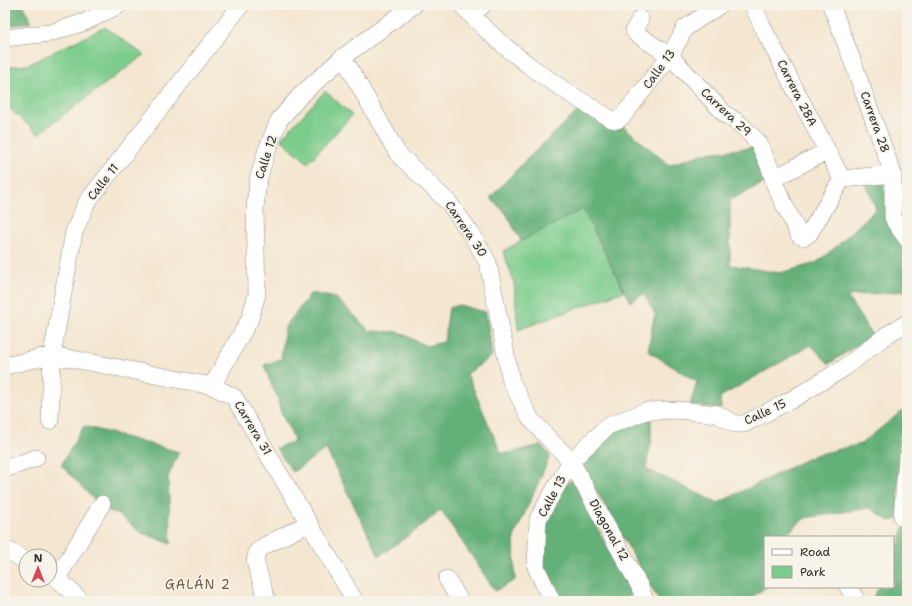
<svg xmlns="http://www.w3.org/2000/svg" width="912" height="606" font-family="'Shantell Sans',sans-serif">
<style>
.green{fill:#7bcc8c;stroke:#537c5c}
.forest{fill:#64b078;stroke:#486e52}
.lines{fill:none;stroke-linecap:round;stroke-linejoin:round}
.minor-casing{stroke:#90897e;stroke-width:18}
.minor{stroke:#fff;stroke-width:17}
.labels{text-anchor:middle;stroke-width:3.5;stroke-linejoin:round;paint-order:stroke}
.street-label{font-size:12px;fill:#2b2b2b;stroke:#f7f3e8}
.neighbourhood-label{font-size:13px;letter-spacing:1px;fill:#715b46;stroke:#f7f3e8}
</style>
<rect width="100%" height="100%" fill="#f7f3e8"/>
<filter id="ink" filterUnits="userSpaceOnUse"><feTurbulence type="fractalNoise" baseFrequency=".025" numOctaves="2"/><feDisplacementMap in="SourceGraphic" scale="8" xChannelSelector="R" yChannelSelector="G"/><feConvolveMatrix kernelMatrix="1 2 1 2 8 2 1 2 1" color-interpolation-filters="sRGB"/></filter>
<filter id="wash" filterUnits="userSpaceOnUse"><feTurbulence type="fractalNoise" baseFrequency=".012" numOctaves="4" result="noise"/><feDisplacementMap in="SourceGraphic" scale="16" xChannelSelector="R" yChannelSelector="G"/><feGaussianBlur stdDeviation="0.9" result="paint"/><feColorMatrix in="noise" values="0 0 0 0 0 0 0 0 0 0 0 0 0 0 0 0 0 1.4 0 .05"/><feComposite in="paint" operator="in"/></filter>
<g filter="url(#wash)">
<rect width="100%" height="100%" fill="#f4e7d1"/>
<!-- green -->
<path class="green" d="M 105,27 L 144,55 L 38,134 L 5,104 L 5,67 L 27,65 Z
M 325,91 L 352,115 L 308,163 L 281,139 Z
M 583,208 L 624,291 L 518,330 L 514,282 L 503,251 Z"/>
<!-- forest -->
<path class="forest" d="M 5,5 L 23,5 L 31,22 L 5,27 Z
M 578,111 L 618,130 L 623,126 L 669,165 L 706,153 L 748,148 L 756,145 L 766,182 L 730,200 L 730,265 L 780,273 L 816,263 L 837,246 L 876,209 L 865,181 L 892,182 L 907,245 L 907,291 L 847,296 L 872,335 L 829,364 L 811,345 L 720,397 L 721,409 L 690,405 L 697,382 L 648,351 L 654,317 L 656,316 L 644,294 L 630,302 L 583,209 L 521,241 L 506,213 L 490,198 L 524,162 Z
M 311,293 L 336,298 L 370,331 L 399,332 L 426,346 L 444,342 L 449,308 L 459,305 L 486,312 L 492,356 L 467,374 L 501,453 L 509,453 L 541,445 L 550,456 L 514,537 L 515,580 L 495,591 L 441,510 L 419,528 L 379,556 L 326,449 L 293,472 L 276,448 L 295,441 L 281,413 L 277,396 L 271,384 L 264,365 L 281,359 L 285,327 Z
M 907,407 L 899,439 L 898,519 L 889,521 L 870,508 L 805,518 L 783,537 L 765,537 L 766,587 L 747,601 L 659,601 L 579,460 L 612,431 L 651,416 L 651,442 L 646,469 L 718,503 L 815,455 L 861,444 Z
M 84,426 L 179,452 L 168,477 L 171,544 L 140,532 L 119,515 L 103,509 L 61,465 Z
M 572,479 L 632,595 L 614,601 L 552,601 L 543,569 L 540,520 L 562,488 Z
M 907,517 L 907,601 L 871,601 L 879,587 L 893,587 L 893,562 Z"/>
</g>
<g filter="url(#ink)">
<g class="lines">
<defs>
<path id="minor" d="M 462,5 C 504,52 557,87 611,119 L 617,120 L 622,117 L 670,56 L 685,28 L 720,5
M 753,5 L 764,30 L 842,179
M 831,5 L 851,57 L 893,174 L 893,217 L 895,222 L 907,239
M 471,15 L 483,5
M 640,19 L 634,30 L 635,33 L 670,56 L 725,114 L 740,124 L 759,143 L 770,168 L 775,185 L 799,235 L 804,237 L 809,234 L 842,179 L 893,174
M 5,38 L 50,33 L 85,22 L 119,5
M 343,57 L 398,154 L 449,203 L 473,236 L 488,263 L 511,381 L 530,418 L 550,440 L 571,461 L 639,585 L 645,601
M 773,179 L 827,151
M 5,366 L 52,355 L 212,386 L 234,397 L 355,601
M 212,386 L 250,319 L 257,294 L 255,209 L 258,180 L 267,150 L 279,120 L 300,96 L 343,57 L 414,5
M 50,421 L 52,355 L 74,232 L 87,202 L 241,5
M 5,469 L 36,458
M 902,517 L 907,458
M 5,549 L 26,561
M 50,574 L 57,578 L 81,601
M 57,578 L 102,504
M 447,579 L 460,601
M 848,587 L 857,601
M 267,601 L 255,561 L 257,552 L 264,546 L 309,523
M 551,601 L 550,597 L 536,567 L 538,519 L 571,461 L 608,426 L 646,411 L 678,410 L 717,414 L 735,424 L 744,424 L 791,400 L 844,368 L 888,334 L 907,323"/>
</defs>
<!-- minor casing -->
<use href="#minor" class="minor-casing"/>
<!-- minor -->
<use href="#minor" class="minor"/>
</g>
</g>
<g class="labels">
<!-- street labels -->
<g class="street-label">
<text transform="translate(659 69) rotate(-54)" y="4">Calle 13</text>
<text transform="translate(797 93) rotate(63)" y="4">Carrera 28A</text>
<text transform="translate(726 112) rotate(43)" y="4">Carrera 29</text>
<text transform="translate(875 122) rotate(70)" y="4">Carrera 28</text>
<text transform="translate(266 157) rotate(-72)" y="4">Calle 12</text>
<text transform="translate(103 182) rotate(-52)" y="4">Calle 11</text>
<text transform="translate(466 229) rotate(56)" y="4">Carrera 30</text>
<text transform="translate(765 412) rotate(-25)" y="4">Calle 15</text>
<text transform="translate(253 428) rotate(59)" y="4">Carrera 31</text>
<text transform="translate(552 496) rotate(-62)" y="4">Calle 13</text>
<text transform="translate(609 530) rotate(61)" y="4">Diagonal 12</text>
</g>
<!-- neighbourhood labels -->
<g class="neighbourhood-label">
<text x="198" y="589">GALÁN 2</text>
</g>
</g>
<!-- margin -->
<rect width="912" height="606" fill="none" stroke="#f7f3e8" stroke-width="20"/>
<!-- legend -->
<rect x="764" y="536" width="130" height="52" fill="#f7f3e8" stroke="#a5a39c"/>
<rect x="772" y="549" width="20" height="6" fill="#ffffff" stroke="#a5a39c"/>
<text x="800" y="556" font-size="12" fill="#2b2b2b">Road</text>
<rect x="772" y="566" width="20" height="12" fill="#7bcc8c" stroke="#a5a39c"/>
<text x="800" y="576" font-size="12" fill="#2b2b2b">Park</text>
<!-- north arrow -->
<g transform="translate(38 568)"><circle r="19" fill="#f7f3e8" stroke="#a5a39c"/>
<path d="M0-3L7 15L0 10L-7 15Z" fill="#d1495b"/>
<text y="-6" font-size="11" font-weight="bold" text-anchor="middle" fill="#2b2b2b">N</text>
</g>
</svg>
